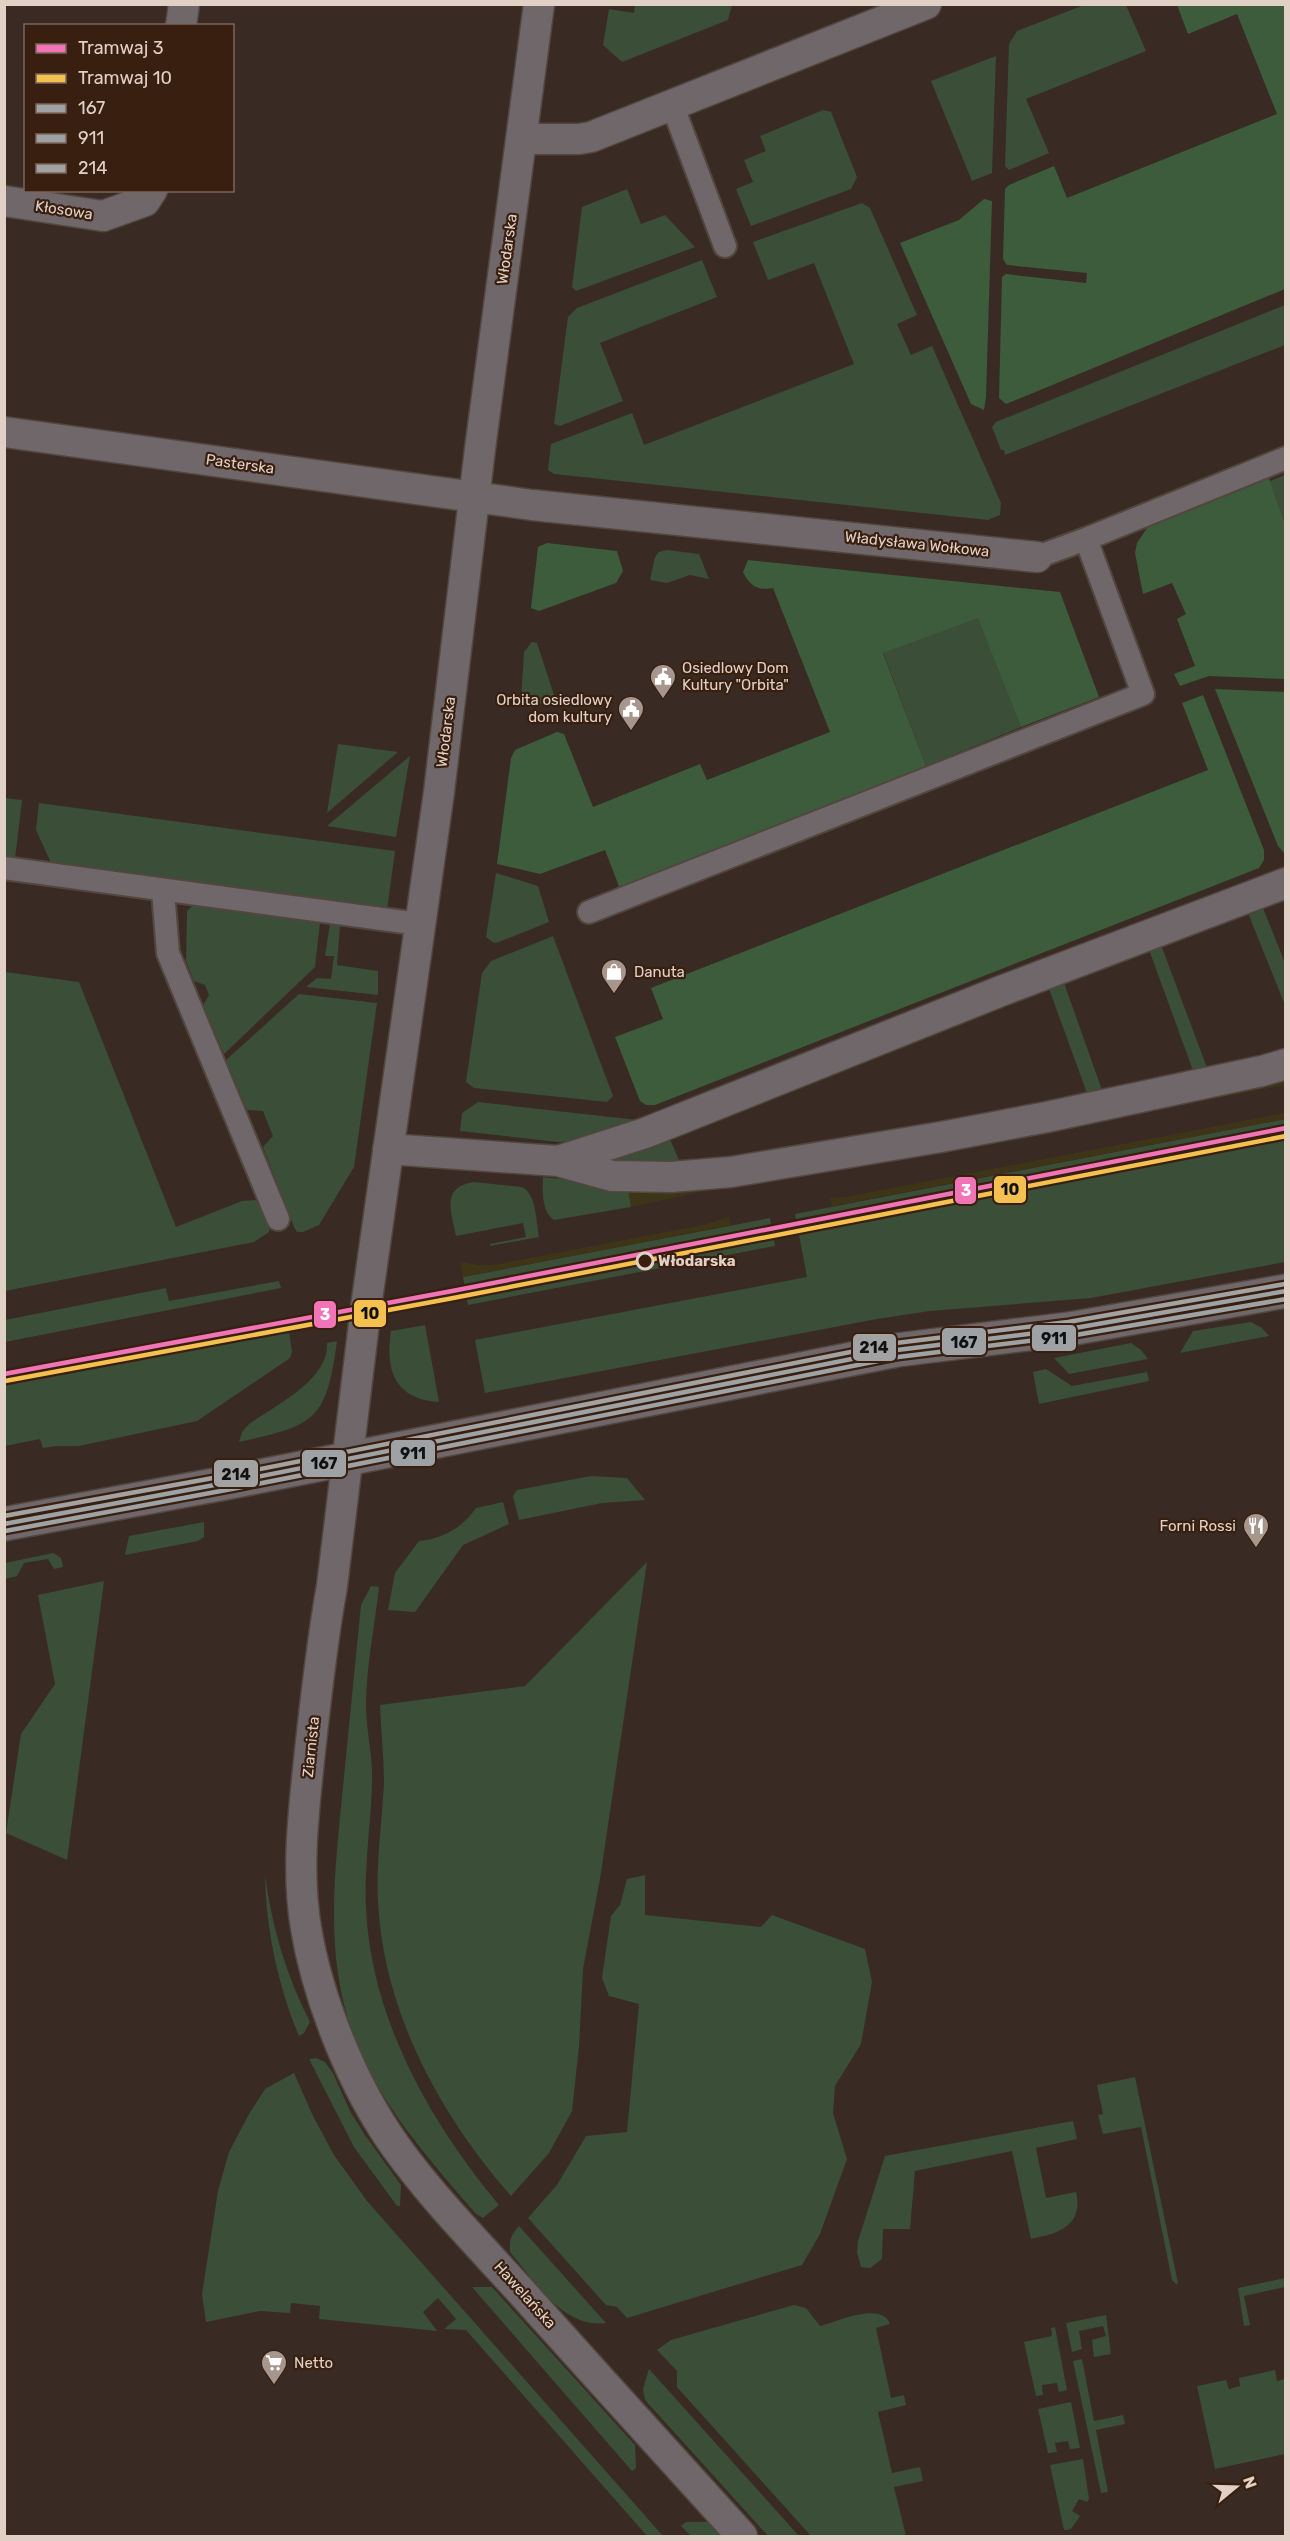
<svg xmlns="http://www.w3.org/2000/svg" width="1290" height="2541" font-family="Rubik,sans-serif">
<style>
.green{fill:#3a4e38}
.forest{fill:#3c5c3b}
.sand{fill:#3e3519}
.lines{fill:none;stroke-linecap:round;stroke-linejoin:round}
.pedestrian-casing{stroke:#52463f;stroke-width:26}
.minor-casing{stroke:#52463f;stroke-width:33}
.tertiary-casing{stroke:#52463f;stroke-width:36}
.pedestrian{stroke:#6f6769;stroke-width:22}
.minor{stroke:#6f6769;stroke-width:30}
.tertiary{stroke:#6f6769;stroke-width:33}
.bus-1-casing{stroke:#381f10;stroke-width:9}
.bus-2-casing{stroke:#381f10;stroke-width:9}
.bus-3-casing{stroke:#381f10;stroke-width:9}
.bus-1{stroke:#9ea2a5;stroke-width:4.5}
.bus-2{stroke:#9ea2a5;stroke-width:4.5}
.bus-3{stroke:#a2a2a2;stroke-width:4.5}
.tram-1-casing{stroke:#381f10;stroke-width:9}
.tram-2-casing{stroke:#381f10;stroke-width:9}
.tram-1{stroke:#f074b6;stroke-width:4.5}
.tram-2{stroke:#f4c04f;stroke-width:4.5}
.stop-dot{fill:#381f10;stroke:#e1d0c6;stroke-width:3}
.labels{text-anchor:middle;stroke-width:4.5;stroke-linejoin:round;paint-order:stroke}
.street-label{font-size:15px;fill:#e1d0c6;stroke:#381f10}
.poi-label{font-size:15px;fill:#e1d0c6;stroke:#381f10;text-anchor:start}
.stop-label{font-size:15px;font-weight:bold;fill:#e1d0c6;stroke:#381f10;text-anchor:start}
.line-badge{stroke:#381f10;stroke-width:2}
.badge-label{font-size:16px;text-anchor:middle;font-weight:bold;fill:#fff}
.pale-badge-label{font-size:16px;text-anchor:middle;font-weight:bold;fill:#111}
</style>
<rect width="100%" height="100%" fill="#392b23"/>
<!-- green -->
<path class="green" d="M 635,5 L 635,4 L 732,5 L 728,20 L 622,62 L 603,45 L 609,9 L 634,13 Z
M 1084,5 L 1126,5 L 1146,51 L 1026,99 L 1049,153 L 1009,170 L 1005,166 L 1009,44 L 1017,31 Z
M 996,56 L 992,173 L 972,181 L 931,81 Z
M 823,110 L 831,112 L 857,177 L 851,189 L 751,226 L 736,189 L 753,182 L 744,160 L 766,151 L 760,136 Z
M 627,189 L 641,224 L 665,215 L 695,247 L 576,291 L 572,287 L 582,207 Z
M 862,203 L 870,208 L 917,315 L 897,324 L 911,355 L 932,346 L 1001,503 L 1000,515 L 988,520 L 554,474 L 548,470 L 551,444 L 632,413 L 644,445 L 854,364 L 814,263 L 768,280 L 753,242 Z
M 702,260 L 717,297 L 600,343 L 623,401 L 560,426 L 554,424 L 568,317 L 577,308 Z
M 1285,305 L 1285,345 L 1005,455 L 1004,450 L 1001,450 L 992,427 L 996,422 Z
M 1285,475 L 1285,524 L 1270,481 Z
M 667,550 L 699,554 L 709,579 L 690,575 L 667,583 L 650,580 L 655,557 L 659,552 Z
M 979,617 L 1021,727 L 926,766 L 883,652 Z
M 532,642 L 537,643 L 555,698 L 530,708 L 521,700 L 524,652 Z
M 338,744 L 398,752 L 327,813 Z
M 410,756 L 396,837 L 327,826 Z
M 5,798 L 22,800 L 15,859 L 5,858 Z
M 39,803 L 395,851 L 387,910 L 52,865 L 36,830 Z
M 496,873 L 538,886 L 549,922 L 499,942 L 494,943 L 486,937 Z
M 1261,903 L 1285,963 L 1285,1005 L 1246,908 Z
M 194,904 L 320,922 L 315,967 L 224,1054 L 203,1005 L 209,995 L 205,985 L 194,981 L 186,961 L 187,911 Z
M 330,923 L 340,925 L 337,965 L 378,971 L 378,995 L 306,987 L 317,978 L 331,979 L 334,956 L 325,956 Z
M 553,936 L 613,1096 L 607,1102 L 474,1088 L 466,1082 L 482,973 L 491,961 Z
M 1160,942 L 1209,1073 L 1195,1076 L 1148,947 Z
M 5,972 L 79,982 L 176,1227 L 242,1201 L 256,1200 L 270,1226 L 269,1232 L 254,1242 L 5,1291 Z
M 1063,980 L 1103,1093 L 1088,1096 L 1048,986 Z
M 299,994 L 377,1003 L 354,1167 L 319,1225 L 303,1232 L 297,1232 L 294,1227 L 263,1147 L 273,1136 L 263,1111 L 247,1110 L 226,1060 Z
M 478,1102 L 646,1121 L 580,1141 L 558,1142 L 460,1131 L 462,1113 Z
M 1285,1119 L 1285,1262 L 1091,1298 L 930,1311 L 877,1319 L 485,1393 L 475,1340 L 807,1277 L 795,1214 Z
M 668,1135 L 682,1167 L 615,1162 L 613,1159 L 614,1156 Z
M 543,1177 L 628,1187 L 631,1207 L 554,1220 C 542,1213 542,1190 543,1177 Z
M 473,1182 L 522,1187 C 537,1195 536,1222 539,1237 L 490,1246 L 490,1244 L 526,1237 L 523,1223 L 456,1236 C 451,1211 441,1188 473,1182 Z
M 770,1218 L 775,1246 L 468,1305 L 463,1277 Z
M 279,1281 L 281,1288 L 5,1342 L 5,1320 L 166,1288 L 169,1301 Z
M 1251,1322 L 1262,1328 L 1269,1336 L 1180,1353 L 1193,1331 Z
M 288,1324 L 292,1352 L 290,1358 L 197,1421 L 79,1446 L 56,1446 L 43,1448 L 40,1439 L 5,1446 L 5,1378 Z
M 425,1325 L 439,1402 C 395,1399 385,1371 391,1331 Z
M 337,1341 C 326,1421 316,1425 239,1442 L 242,1432 L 249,1424 C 276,1405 329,1380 327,1343 Z
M 1131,1343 L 1141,1350 L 1148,1359 L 1069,1374 L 1054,1358 Z
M 1046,1369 L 1072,1386 L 1147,1372 L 1149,1381 L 1039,1404 L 1033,1372 Z
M 591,1476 L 627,1478 L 645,1500 L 602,1503 L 519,1520 L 513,1496 L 517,1490 Z
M 503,1502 L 509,1524 L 463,1545 L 415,1612 L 388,1610 L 395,1573 L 419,1541 C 443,1539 463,1527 476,1508 Z
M 204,1522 L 204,1537 L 198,1541 L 125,1555 L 129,1536 Z
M 53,1553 L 61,1558 L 63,1567 L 54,1569 L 48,1559 L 24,1563 L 17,1576 L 5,1579 L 5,1563 Z
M 647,1562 L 600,1879 L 583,1969 L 579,2046 L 572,2111 L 549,2153 L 511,2196 C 440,2115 383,2011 378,1901 C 376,1862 382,1822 384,1783 C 384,1757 381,1731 380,1705 L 525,1686 Z
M 104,1581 L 67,1860 L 6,1833 L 21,1734 L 55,1684 L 38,1595 Z
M 371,1586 L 379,1587 C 375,1624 366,1669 366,1705 C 366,1730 373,1756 372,1782 C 371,1824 364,1866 366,1908 C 371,2019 430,2122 499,2205 L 483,2218 L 476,2214 C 430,2160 381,2107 355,2039 C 323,1958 335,1870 343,1787 C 349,1726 355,1666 361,1605 Z
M 265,1875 C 272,1927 286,1975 310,2022 L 304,2033 L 299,2036 C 278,1985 266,1930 265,1875 Z
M 645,1875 L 645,1915 L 761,1927 L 772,1915 L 865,1949 L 872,1982 L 861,2044 L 835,2086 L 833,2113 L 847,2159 L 820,2234 L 802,2265 L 627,2318 L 617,2307 L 606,2305 L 528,2218 L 557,2185 L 586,2136 L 627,2132 L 639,2004 L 609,1996 L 602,1978 L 611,1916 L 620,1905 L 627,1879 Z
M 316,2058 L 325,2062 L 333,2073 L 350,2111 L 365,2135 L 401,2185 L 400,2206 L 397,2206 L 354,2147 L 309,2059 Z
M 294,2073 L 313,2116 L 334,2155 L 367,2201 L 663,2536 L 647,2536 L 466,2330 L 444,2329 L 456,2319 L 438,2298 L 423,2312 L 437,2331 L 319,2319 L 320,2306 L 291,2303 L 290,2313 L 260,2311 L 206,2322 L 202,2294 L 218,2191 L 229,2152 L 249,2114 L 265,2089 Z
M 1135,2077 L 1178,2283 L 1176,2284 L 1172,2280 L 1141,2127 L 1103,2134 L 1098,2115 L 1103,2114 L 1097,2085 Z
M 1073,2121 L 1077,2139 L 1036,2148 L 1046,2198 L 1076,2192 C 1084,2226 1058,2234 1031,2239 L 1012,2151 L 915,2171 L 910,2229 L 883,2229 L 882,2259 L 870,2268 L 861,2267 L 857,2252 L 858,2241 L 885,2156 Z
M 519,2226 L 606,2323 C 563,2329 534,2280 510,2252 C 509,2240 511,2235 519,2226 Z
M 1285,2278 L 1285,2287 L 1244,2296 L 1250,2325 L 1244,2326 L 1238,2288 Z
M 472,2287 L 492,2287 L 635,2445 L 636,2468 L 632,2471 Z
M 794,2305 L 806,2308 L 820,2326 C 838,2321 882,2301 890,2324 L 876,2328 L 891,2398 L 904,2395 L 906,2405 L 878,2412 L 892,2473 L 920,2467 L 923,2481 L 894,2487 L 906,2536 L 811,2536 L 677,2387 L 677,2371 L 657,2350 L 671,2340 Z
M 1106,2315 L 1111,2354 L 1094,2357 L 1092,2340 L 1106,2336 L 1103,2326 L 1079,2331 L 1082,2349 L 1072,2352 L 1066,2323 Z
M 1055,2327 L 1067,2390 L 1059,2392 L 1057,2383 L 1042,2385 L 1043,2395 L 1036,2396 L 1024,2342 L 1052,2336 L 1051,2328 Z
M 1082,2359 L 1094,2421 L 1123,2415 L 1125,2424 L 1096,2430 L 1108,2492 L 1101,2493 L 1073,2361 Z
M 649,2369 L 799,2536 L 768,2536 L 645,2400 L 643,2389 Z
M 1275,2370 L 1277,2381 L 1285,2379 L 1285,2454 L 1215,2469 L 1197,2386 L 1226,2380 L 1229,2389 L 1240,2386 L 1239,2378 Z
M 1071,2402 L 1080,2448 L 1070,2449 L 1068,2441 L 1055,2443 L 1057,2452 L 1048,2453 L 1038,2409 Z
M 1083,2459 L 1089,2499 L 1087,2502 L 1079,2499 L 1072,2511 L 1080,2516 L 1071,2529 L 1064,2530 L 1050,2465 Z
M 686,2522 L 710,2522 L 722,2536 L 691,2536 L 681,2526 Z"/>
<!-- forest -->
<path class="forest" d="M 1177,5 L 1285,5 L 1285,289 L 1006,404 L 999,398 L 1002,277 L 1006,274 L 1086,283 L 1087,273 L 1007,265 L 1003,259 L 1005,189 L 1009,185 L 1054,166 L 1067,198 L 1277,114 L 1237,14 L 1188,34 Z
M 984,199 L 992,201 L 986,397 L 984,410 L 971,404 L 900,243 L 959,220 Z
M 1268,475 L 1285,524 L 1285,679 L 1209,676 L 1180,686 L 1174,674 L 1195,666 L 1177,619 L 1186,614 L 1172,583 L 1143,594 L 1135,553 L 1137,543 L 1151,522 Z
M 547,543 L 617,551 L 623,571 L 616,583 L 539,611 L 531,608 L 538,547 Z
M 748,560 L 1060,592 L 1099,697 L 1021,727 L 978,618 L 883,653 L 926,766 L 620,889 L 605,850 L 540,874 L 497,864 L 511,758 L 515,750 L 557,732 L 564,734 L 593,807 L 700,764 L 707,780 L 830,732 L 773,588 C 758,591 750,586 743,572 Z
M 1215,689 L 1285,692 L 1285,854 L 1278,846 Z
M 1203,695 L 1264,850 L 1264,860 L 1259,868 L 655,1105 L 646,1105 L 640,1101 L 615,1037 L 663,1019 L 651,988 L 1208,770 L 1182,703 Z"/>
<!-- sand -->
<path class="sand" d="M 1285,1075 L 1285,1085 L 838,1170 L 807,1172 L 751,1181 L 631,1207 L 628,1187 Z
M 1285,1113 L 1285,1119 L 832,1206 L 830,1198 L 846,1197 Z
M 729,1217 L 731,1225 L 463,1277 L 460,1262 L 479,1265 L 494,1265 L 703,1225 Z"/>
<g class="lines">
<defs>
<path id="pedestrian" d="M 673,107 L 725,246
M 1037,557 L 1086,539 L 1286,458
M 4,868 L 419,924
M 163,891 L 168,953 L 278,1219
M 589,912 L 1143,694 L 1086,539"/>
<path id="minor" d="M 539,4 L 480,449 L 439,792 L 366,1307 L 332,1586 C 322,1641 316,1696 310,1751 C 304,1809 296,1869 306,1928 C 318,2000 353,2087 396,2147 C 436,2203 488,2254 534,2306 C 603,2383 673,2460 742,2536
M 181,26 L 184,4
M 521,139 L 579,139 L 591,137 L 926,4
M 4,201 L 103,216 L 145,201 L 152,190
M 4,432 L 532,505 L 1037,557
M 388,1149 L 558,1161 L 612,1176 L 671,1177 L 731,1172 L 941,1137 L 1047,1117 L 1262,1071 L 1286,1064
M 558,1161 L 645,1133 L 1001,991 L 1286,883"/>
<path id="tertiary" d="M 4,1524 L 236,1481 L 897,1350 L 1069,1329 L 1286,1291"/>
</defs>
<!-- pedestrian casing -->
<use href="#pedestrian" class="pedestrian-casing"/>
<!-- minor casing -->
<use href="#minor" class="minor-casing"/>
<!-- tertiary casing -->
<use href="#tertiary" class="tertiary-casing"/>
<!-- pedestrian -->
<use href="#pedestrian" class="pedestrian"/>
<!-- minor -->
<use href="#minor" class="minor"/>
<!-- tertiary -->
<use href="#tertiary" class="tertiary"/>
<defs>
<path id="bus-1" d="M 4,1524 L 236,1481 L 897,1350 L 1069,1329 L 1286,1291"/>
<path id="bus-2" d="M 5,1531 L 237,1488 L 898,1357 L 1070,1336 L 1286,1299"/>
<path id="bus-3" d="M 4,1516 L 235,1474 L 896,1343 L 1068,1322 L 1285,1284"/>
</defs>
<!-- bus-1 casing -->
<use href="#bus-1" class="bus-1-casing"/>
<!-- bus-2 casing -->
<use href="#bus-2" class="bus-2-casing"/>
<!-- bus-3 casing -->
<use href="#bus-3" class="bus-3-casing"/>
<!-- bus-1 -->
<use href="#bus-1" class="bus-1"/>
<!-- bus-2 -->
<use href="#bus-2" class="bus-2"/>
<!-- bus-3 -->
<use href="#bus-3" class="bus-3"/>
<defs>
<path id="tram-1" d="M 4,1374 L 447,1292 L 1286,1128"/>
<path id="tram-2" d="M 5,1381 L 448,1299 L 1286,1136"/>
</defs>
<!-- tram-1 casing -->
<use href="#tram-1" class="tram-1-casing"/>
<!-- tram-2 casing -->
<use href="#tram-2" class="tram-2-casing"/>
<!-- tram-1 -->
<use href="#tram-1" class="tram-1"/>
<!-- tram-2 -->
<use href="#tram-2" class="tram-2"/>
</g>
<!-- icons -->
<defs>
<symbol id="civic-pin" viewBox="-11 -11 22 30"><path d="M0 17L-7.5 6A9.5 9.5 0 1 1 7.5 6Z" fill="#a6968d" stroke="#381f10"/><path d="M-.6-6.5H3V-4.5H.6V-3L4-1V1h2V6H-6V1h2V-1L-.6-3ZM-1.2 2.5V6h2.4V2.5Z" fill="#fff"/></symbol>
<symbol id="shop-pin" viewBox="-11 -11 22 30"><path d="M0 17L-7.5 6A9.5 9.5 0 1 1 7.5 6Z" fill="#a6968d" stroke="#381f10"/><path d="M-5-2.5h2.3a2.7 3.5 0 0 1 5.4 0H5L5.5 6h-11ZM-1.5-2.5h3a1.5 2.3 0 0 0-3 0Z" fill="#fff"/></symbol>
<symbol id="restaurant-pin" viewBox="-11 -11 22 30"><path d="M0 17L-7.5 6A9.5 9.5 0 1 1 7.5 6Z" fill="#a6968d" stroke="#381f10"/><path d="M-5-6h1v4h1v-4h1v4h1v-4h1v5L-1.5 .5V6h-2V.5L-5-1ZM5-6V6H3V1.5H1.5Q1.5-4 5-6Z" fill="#fff"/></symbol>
<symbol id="supermarket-pin" viewBox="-11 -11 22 30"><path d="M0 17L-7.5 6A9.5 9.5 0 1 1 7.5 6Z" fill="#a6968d" stroke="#381f10"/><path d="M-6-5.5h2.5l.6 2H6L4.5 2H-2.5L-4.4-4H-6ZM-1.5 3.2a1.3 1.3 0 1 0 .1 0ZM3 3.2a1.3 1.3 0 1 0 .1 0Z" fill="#fff"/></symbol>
</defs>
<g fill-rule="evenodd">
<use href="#civic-pin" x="648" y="662" width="30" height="40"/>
<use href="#civic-pin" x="616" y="694" width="30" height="40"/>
<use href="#shop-pin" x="599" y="957" width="30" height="40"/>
<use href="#restaurant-pin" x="1241" y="1511" width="30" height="40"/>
<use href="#supermarket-pin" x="259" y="2348" width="30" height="40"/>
</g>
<!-- markers -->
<circle class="stop-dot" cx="645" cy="1261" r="8"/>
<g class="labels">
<!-- street labels -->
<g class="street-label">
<text transform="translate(64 210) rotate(9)" y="5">Kłosowa</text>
<text transform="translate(507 249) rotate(-82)" y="5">Włodarska</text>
<text transform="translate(240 464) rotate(8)" y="5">Pasterska</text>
<text transform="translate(917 544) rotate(6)" y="5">Władysława Wołkowa</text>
<text transform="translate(446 732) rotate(-83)" y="5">Włodarska</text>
<text transform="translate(311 1747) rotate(-84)" y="5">Ziarnista</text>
<text transform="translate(525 2295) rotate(48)" y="5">Hawelańska</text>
</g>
<!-- poi labels -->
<g class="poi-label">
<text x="682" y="673">Osiedlowy Dom<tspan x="682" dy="17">Kultury "Orbita"</tspan></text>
<text x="612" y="705" text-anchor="end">Orbita osiedlowy<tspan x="612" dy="17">dom kultury</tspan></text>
<text x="634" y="977">Danuta</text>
<text x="1236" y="1531" text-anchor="end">Forni Rossi</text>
<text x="294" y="2368">Netto</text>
</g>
<!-- stop labels -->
<g class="stop-label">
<text x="658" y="1266">Włodarska</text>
</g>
</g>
<g class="line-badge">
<rect x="993" y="1175" width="34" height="29" rx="6" fill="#f4c04f"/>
<rect x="954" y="1176" width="23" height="29" rx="6" fill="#f074b6"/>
<rect x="353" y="1299" width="34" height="29" rx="6" fill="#f4c04f"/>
<rect x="313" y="1300" width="24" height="29" rx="6" fill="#f074b6"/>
<rect x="1031" y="1324" width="46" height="28" rx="6" fill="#9ea2a5"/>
<rect x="941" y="1327" width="46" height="29" rx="6" fill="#9ea2a5"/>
<rect x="852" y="1333" width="45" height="29" rx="6" fill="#a2a2a2"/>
<rect x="390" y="1439" width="46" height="28" rx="6" fill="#9ea2a5"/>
<rect x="301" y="1449" width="46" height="29" rx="6" fill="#9ea2a5"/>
<rect x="213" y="1459" width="46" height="29" rx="6" fill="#a2a2a2"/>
</g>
<g class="badge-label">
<text x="966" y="1196">3</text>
<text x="325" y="1320">3</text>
</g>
<g class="pale-badge-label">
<text x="1010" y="1195">10</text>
<text x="370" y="1319">10</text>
<text x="1054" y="1344">911</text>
<text x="964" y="1348">167</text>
<text x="874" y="1353">214</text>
<text x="413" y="1459">911</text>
<text x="324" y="1469">167</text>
<text x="236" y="1480">214</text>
</g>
<!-- border -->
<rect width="1290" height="2541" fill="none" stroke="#e1d0c6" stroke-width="12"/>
<!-- legend -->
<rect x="24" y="24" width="210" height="168" fill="#381f10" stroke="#7c6659" stroke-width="1.5"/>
<rect x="36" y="44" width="30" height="9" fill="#f074b6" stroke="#7c6659" stroke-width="1.5"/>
<text x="78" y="54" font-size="18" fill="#e1d0c6">Tramwaj 3</text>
<rect x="36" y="74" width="30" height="9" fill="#f4c04f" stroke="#7c6659" stroke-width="1.5"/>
<text x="78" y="84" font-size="18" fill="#e1d0c6">Tramwaj 10</text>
<rect x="36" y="104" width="30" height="9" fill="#9ea2a5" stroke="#7c6659" stroke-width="1.5"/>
<text x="78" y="114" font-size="18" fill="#e1d0c6">167</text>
<rect x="36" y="134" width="30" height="9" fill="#9ea2a5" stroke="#7c6659" stroke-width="1.5"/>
<text x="78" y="144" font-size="18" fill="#e1d0c6">911</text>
<rect x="36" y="164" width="30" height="9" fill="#a2a2a2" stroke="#7c6659" stroke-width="1.5"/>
<text x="78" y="174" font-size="18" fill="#e1d0c6">214</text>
<!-- north arrow -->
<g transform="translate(1236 2487) rotate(71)" stroke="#381f10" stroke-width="4.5" paint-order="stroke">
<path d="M0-4.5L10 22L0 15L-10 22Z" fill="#e1d0c6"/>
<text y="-9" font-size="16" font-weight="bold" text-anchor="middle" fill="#e1d0c6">N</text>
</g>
</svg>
